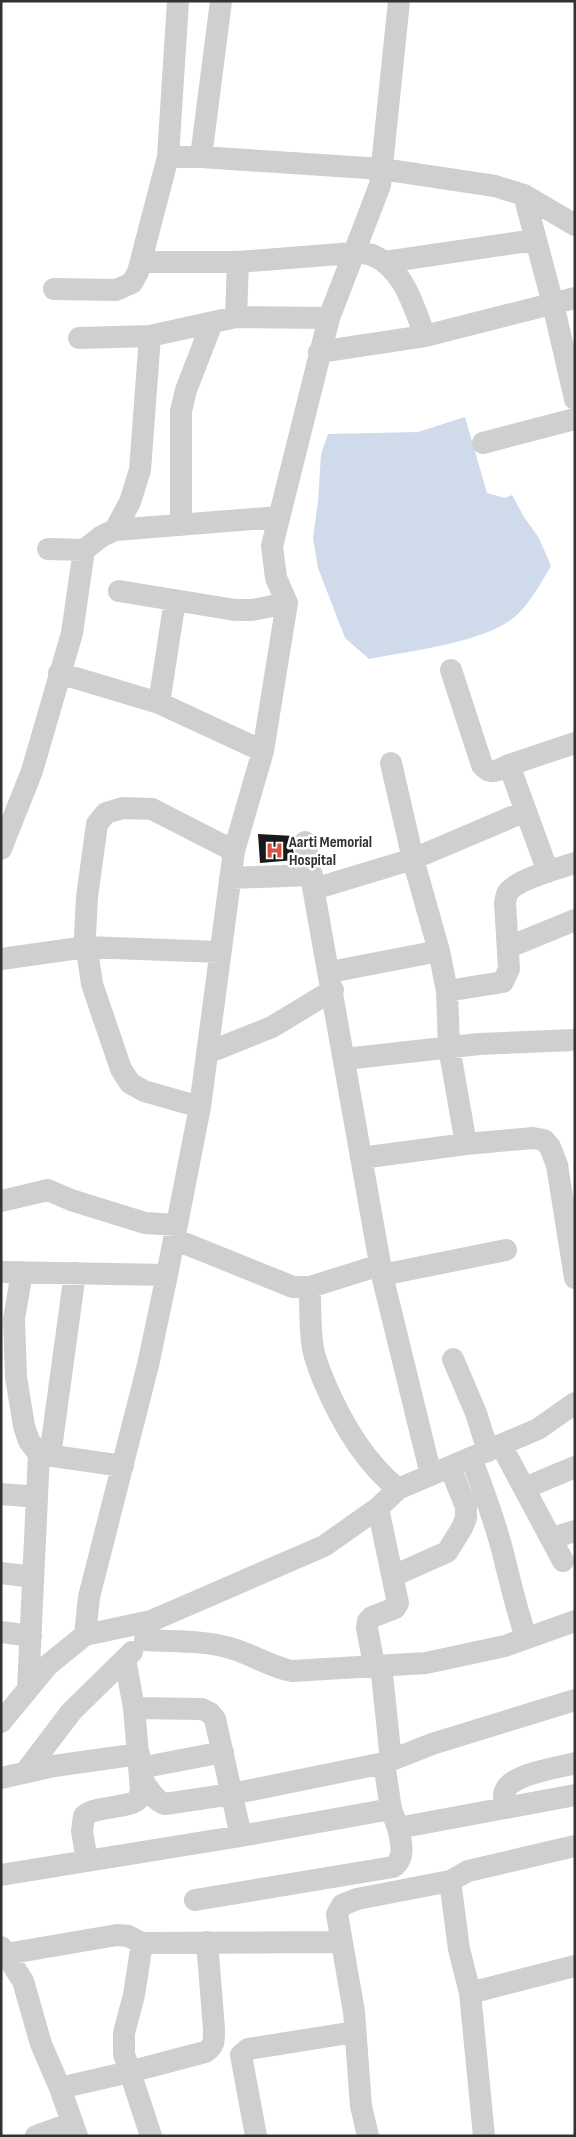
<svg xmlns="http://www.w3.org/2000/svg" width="576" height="2137" font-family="'Sofia Sans Condensed',sans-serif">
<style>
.water{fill:#cfdbeb}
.building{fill:#191919}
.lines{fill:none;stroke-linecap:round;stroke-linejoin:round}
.minor{stroke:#cfcfcf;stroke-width:22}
.labels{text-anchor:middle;stroke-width:5;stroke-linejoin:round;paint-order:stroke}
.poi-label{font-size:16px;font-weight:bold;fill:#323232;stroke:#fff;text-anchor:start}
</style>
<rect width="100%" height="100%" fill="#fff"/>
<!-- water -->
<path class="water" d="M 465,417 L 487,493 L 505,498 L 512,495 L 524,517 L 539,538 L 551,566 C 540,584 529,606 512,619 C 480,643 409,651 369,659 L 345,638 L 318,568 L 313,538 L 318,502 L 321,454 L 328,434 L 418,432 Z"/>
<!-- building -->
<path class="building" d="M 258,834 L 294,836 L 292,844 L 295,860 L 260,863 Z"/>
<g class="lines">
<!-- minor -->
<path class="minor" d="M 168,157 L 201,157 L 382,169 L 495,186 L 524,195 L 575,225
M 201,157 L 221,1
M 524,195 L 553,304 L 575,399
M 141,262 L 238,262 L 353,253 C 359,253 367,253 372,255 C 404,268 414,308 425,336
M 385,262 L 535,240
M 54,289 L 116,290 L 132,283 L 138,272 L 168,157 L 178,1
M 236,317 L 238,262
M 79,338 L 150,336 L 236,317 L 329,318
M 319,352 L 425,336 L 575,298
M 483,443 L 575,419
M 181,525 L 181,411 L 186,390 L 212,323
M 115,530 L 130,502 L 140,470 L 150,336
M 48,549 L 84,550 L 102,536 L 115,530 L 278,517
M 119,591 L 235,610 L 252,610 L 287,603
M 451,670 L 482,765 C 491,776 498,770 509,765 L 548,872
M 59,673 L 159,703 L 263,751
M 159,703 L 175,600
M 391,763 L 413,859 L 439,951 L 447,991 L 449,1047 L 466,1144
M 509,765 L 575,743
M 305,842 L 382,1275 L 431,1475
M 1,849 L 32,771 L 72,633 L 84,550
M 230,878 L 312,875
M 314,889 L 413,859 L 526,811
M 509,947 L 575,920
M 1,959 L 86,947 L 220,952
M 330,972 L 439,951
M 447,991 L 503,982 L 509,969 L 505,902 C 505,901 507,895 507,894 C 514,880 559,868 575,863
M 207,1053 L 272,1027 L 333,990
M 345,1059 L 479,1044 L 575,1040
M 200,1107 L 144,1091 L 130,1083 L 121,1069 L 92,984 L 85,936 L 87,897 L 97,824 L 106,813 L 123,808 L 152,809 L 234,851
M 361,1158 L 466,1144 L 533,1138 L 544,1140 L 550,1147 L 557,1165 L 575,1278
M 1,1201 L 48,1190 L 71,1200 L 145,1223 L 177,1225
M 174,1239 L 293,1287 L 310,1287 L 380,1265
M 1,1272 L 167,1275
M 22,1272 L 14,1319 L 16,1377 L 24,1426 L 29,1441 L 39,1454
M 382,1275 L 506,1250
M 310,1287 C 310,1305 310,1324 312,1342 C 313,1355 318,1366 323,1379 C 340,1420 363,1461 398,1489
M 453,1359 L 476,1413 L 488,1451
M 501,1445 L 563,1561
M 50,1456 L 75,1273
M 471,1458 C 483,1489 495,1521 503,1553 C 510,1582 517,1610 526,1638
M 525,1488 L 575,1467
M 1,1494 L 37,1497
M 552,1538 L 575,1531
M 1,1573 L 33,1577
M 393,1576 L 447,1552 L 462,1528 L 466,1518 L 466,1507 L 450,1467
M 1,1632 L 31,1636
M 85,1635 L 151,1621 L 324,1546 L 378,1508 L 398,1489 L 538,1429 L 575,1403
M 145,1640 C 173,1642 203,1640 230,1648 C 252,1654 270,1667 292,1671 L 426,1663 L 505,1646 L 575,1621
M 374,1665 L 367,1628 L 368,1621 L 372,1617 L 395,1608 L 398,1603 L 378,1508
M 381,1665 L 391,1760
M 28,1689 L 39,1454 L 123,1466
M 134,1708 L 202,1709 L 210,1713 L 215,1719 L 241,1836
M 1,1722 L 48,1665 L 85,1635 L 89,1597 L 148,1365 L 167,1275 L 200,1107 L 234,851 L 263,751 L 287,603 L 276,578 L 272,546 L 329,318 L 380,185 L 399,1
M 384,1763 L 391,1809 L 398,1828 L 575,1795
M 140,1768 L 223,1752
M 27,1770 L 71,1712 L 132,1652
M 1,1778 L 54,1766 L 139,1754
M 141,1778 C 148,1787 153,1800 165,1804 L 232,1794 L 384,1763 L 432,1744 L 575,1700
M 507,1808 C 505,1802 502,1795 506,1789 C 515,1773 558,1768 575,1763
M 87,1861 L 82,1831 L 84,1816 C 96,1805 132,1809 139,1798 C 140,1795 140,1792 141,1790 L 134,1708 L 125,1659
M 1,1875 L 241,1836 L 391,1809
M 195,1900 L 393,1867 C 406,1858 401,1841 398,1828
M 142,1943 L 134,1995 L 124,2033 L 124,2054 L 151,2136
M 1,1947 L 23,1981 L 41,2044 L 60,2088 L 77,2136
M 6,1954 L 117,1935 L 128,1936 L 142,1943 L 342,1942
M 470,1993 L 575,1966
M 60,2088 L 129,2072 L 205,2052 C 215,2046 214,2040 214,2029 L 207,1942
M 36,2136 L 72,2123
M 256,2136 L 241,2055 L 248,2049 L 355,2032
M 368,2136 L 361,2106 L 354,2012 L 337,1914 L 342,1905 L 357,1899 L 450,1881
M 484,2136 L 470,1993 L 459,1949 L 450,1881 L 468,1871 L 575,1846"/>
</g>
<!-- icons -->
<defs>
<symbol id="hospital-bare" viewBox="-9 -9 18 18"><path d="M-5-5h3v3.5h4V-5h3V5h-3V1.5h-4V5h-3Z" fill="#da5142" stroke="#fff" stroke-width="2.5" paint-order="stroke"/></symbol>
</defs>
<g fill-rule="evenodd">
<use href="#hospital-bare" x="262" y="838" width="25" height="25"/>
</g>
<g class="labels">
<!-- poi labels -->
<g class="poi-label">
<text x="289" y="847">Aarti Memorial<tspan x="289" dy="18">Hospital</tspan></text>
</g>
</g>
<!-- border -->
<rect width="576" height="2137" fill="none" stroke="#323232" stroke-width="5"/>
</svg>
